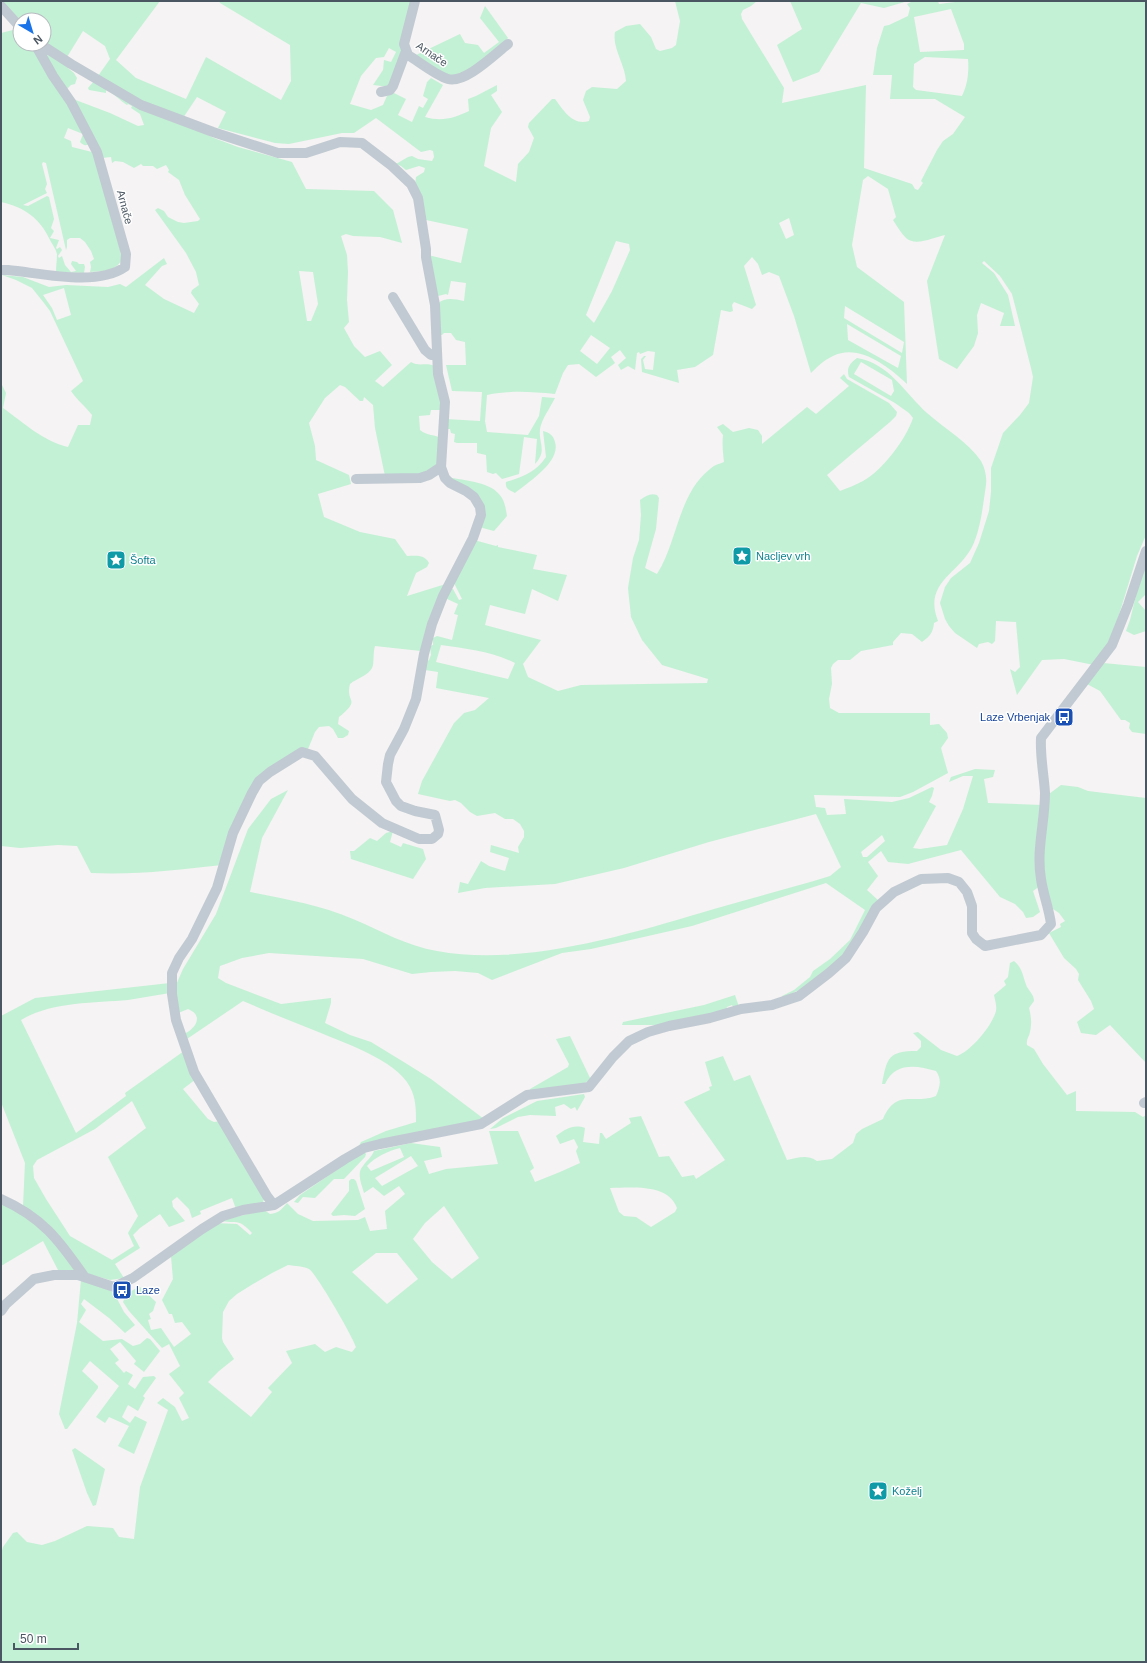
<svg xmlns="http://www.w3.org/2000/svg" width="1147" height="1663" font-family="Helvetica,sans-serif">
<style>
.green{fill:#c3f1d5;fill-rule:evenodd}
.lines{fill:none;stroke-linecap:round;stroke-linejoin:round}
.minor{stroke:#c1cad2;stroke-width:10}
.labels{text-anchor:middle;stroke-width:3;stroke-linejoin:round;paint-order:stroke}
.street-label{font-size:11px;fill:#4a5661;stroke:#fff}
.culture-label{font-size:11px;fill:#0d838f;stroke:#fff;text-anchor:start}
.transit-label{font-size:11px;fill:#164399;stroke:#fff;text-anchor:end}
</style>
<rect width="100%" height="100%" fill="#f5f3f3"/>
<!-- green -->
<path class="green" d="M 1,1 L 160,1 L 116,60 L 136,78 L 186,99 L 206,57 L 281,100 L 291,81 L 290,45 L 220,3 L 219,1 L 412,1 L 401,52 L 390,87 L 373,85 L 383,70 L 384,60 L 391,62 L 396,52 L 389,48 L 384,57 L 376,58 L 361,76 L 350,104 L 371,110 L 383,105 L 387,96 L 392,92 L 406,99 L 398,115 L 412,122 L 419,106 L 423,108 L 428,99 L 423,96 L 427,82 L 431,78 L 443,85 L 425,117 C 442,122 454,118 469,111 L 468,99 L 476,96 L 497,85 L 497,91 L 491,95 L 502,112 L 491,128 L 484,166 L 516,182 L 518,164 L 529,152 L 534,138 L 528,127 L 529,123 L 552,99 L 555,99 C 564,111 573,126 589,121 L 590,117 L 583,100 L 586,91 L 592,87 L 617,89 L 626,81 C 625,64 612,48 615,32 L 626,26 L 640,24 L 651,37 L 656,49 L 660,51 L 672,48 L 676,45 L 680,21 L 675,1 L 757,1 L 751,6 L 743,10 L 741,14 L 742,19 L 784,88 L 782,103 L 866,85 L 864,168 L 912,184 L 915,189 L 918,190 L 923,183 L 921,181 L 937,150 L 943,141 L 953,134 L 965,117 L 935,99 L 890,99 L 892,75 L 873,75 L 877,48 L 884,26 L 889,25 L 908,16 L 910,8 L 907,4 L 913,1 L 938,1 L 939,4 L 955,2 L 956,1 L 1146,1 L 1146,535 L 1137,556 L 1111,641 L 1094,665 L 1064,659 L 1042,660 L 1017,695 L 1010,669 L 1015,672 L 1020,667 L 1016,622 L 996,621 L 995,641 L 992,644 L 988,642 L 979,644 L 977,648 L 955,633 L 949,626 L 945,619 L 940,603 L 945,587 L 951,578 L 970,563 L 979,543 L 989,511 L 991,492 L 991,468 L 1003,433 L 1020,415 L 1029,403 L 1033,377 L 1031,368 L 1012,294 L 1000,276 L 984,261 L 982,263 L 994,273 L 1008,295 L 1015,326 L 1000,326 L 1004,313 L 981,303 L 977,315 L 978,333 L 974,346 L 957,369 L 939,359 L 927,281 L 945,235 C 934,237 916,247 906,238 C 901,233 897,226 893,220 L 896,217 L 888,189 L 868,176 L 863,180 L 852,245 L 857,267 L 904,302 L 907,384 C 889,367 859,343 833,356 C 824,360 817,367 811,373 L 794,316 L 779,276 L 769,272 L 762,275 L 758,264 L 752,257 L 744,266 L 756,305 L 752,309 L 734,302 L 732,305 L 733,311 L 730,312 L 721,310 L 713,355 L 695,367 L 677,370 L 679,383 L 642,372 L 641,359 L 644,356 L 646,356 L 643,360 L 645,369 L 653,370 L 655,352 L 648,351 L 640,354 L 639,352 L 637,353 L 635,370 L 628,366 L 621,370 L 618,365 L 626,358 L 620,350 L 611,357 L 615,363 L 596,377 L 579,364 L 568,365 L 563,373 L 555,394 C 531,392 512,390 487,395 L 485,421 L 487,432 L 528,435 L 539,416 L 542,397 L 555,398 C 551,406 544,416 541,425 C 536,441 549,449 535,464 L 537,439 L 524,437 L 519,474 L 502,479 L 496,473 L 493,474 L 487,472 L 486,455 L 477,453 L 477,443 L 457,443 L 454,442 L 455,434 L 451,433 L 450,429 L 446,429 L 446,419 L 480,421 L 482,392 L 452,391 L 446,365 L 466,365 L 465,342 L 456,340 L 451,333 L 444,333 L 442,335 L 439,335 L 437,304 C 446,297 453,299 464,301 L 466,283 L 451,281 L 448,295 L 446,294 L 438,296 L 428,255 L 461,263 L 468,229 L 426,220 L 415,185 L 416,177 L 424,172 L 425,168 L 419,166 L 406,170 L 401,166 L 396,164 L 408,157 L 412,156 L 418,159 L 432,161 L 434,157 L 433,151 L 430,150 L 421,152 L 376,118 L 354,133 L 342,133 L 289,144 L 275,143 L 218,128 L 226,112 L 197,97 L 183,118 L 153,107 L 98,76 L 110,59 L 105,46 L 83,31 L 67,57 L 44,42 L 44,20 L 20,20 ZM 951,9 L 964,44 L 964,50 L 920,52 L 914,17 ZM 925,57 L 968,59 C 969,71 968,84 962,96 L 916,90 L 913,87 L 914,64 ZM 789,218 L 794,235 L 786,239 L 779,223 ZM 616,241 L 629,244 L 630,250 L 612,291 L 594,323 L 586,315 ZM 845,306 L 904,342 L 902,353 L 844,318 ZM 847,324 L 901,356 L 898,368 L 848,340 ZM 591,335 L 610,348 L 597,364 L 580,351 Z
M 790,1 L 908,1 L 884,8 L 861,3 L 819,72 L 793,82 L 777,45 L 802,29 Z
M 485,6 L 508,38 C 495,51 468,80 449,75 C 440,72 423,61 414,56 L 460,34 L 465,43 L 478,45 L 484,53 L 499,42 L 480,18 Z
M 17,29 L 20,31 L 20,44 L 31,44 L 91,143 C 86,146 84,146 80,142 L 83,134 L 68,128 L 64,138 L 71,141 L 72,147 L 96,153 L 113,215 L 122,260 C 114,272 103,271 90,272 L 91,267 L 90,262 L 94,259 L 91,251 L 85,242 L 80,238 L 70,238 L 67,240 L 67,247 L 66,250 L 46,163 L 43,162 L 42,164 L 47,184 L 45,189 L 47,193 L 23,205 L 28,206 L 47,196 L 49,197 L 54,219 L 51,228 L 54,231 L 50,238 L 59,240 L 56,248 L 57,249 L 60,247 L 62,250 L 58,256 L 59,258 L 62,256 L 65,265 L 71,272 L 76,271 L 71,264 L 72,261 L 77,262 L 79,264 L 84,264 L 85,267 L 84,273 L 56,272 C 56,266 57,260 57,254 C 56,249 52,244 50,240 C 40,218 24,207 1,202 L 1,33 Z
M 44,48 L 74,73 L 77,78 L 75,84 L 71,85 L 66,90 L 44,57 Z
M 94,81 L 214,138 L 238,147 L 292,162 L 306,189 L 374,191 L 393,210 L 402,243 L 380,237 L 353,236 L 346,234 L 341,236 L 347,255 L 348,272 L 347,300 L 349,322 L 344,328 L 354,346 L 365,357 L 380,351 L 392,365 L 375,381 L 383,387 L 411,362 C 419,367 426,362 434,366 L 443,410 L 431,410 L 430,415 L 419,416 L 420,430 C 427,436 435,434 442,439 L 437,464 L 426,475 L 385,476 L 375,428 L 373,405 L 364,397 L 363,401 L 360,401 L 345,387 L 340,385 L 325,398 L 309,423 L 315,446 L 316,460 L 349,475 L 351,484 L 318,494 L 324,517 L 360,532 L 395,539 L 407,556 C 416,556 424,554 429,563 L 427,567 L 416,573 L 407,596 L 449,583 L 429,618 L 421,651 L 375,646 C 373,653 374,659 373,665 C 371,675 357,678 350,684 C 345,704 362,698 339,717 L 338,724 L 349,731 L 348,735 L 343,738 L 338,738 L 333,729 L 329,726 L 319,727 L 315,732 L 306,754 L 280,769 L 257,787 L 222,865 C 178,870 135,875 91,873 L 77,846 L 58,845 L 20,848 L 1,846 L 1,385 L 2,385 L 6,393 L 3,408 C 24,423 43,441 68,447 L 78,425 L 90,425 L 92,415 C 85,406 77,400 71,391 L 83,381 L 50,311 L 44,303 L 32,288 L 16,280 L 2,275 L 23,277 L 49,287 L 66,285 L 108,287 L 120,284 L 126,287 L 164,258 L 167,264 L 162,266 L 145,285 L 164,299 L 194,313 L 199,304 L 191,293 L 192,290 L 199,285 L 196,272 L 186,253 L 155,210 L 158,208 L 164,211 L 168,217 L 178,222 L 184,223 L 198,221 L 200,219 L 185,195 L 179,180 L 168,172 L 169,170 L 166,165 L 157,169 L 153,166 L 143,166 L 141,164 L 134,168 L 123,162 L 115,161 L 112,163 L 111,157 L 102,158 L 73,99 L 110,113 L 138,126 L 144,125 L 140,114 L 131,108 L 132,106 L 128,104 L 127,105 C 119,100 114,93 106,90 L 106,93 L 89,90 L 88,88 ZM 299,271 L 313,272 L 318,304 L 311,321 L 307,321 ZM 64,288 L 71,315 L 57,320 L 52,308 L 43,295 Z
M 857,358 C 889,363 905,393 927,413 C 945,429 967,441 981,461 C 985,468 987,477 986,485 C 983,504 981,529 972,547 C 958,574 923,583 938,621 L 934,623 C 933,633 930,636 922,642 L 912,634 L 901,633 L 893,642 L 893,645 L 861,651 L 850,660 L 838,660 L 833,664 L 831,668 L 832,684 L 829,699 L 830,708 L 839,713 L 930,713 L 930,725 L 939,724 L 947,733 L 948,738 L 941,748 L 948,773 L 913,792 L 900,797 L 814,795 L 816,807 L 825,808 L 827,815 L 846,814 L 844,799 L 892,802 L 909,798 L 932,787 L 934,788 L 932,796 L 929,802 L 936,806 L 913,848 L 920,849 L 947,845 L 963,809 L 973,776 L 963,776 L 949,782 L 951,777 L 975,769 L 995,770 L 993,777 L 984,779 L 988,803 L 1042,805 L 1040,886 L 1033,891 L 1040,912 L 1033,917 L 1026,918 L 1023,912 L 1015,904 L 1000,897 L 961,850 L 908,864 L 888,862 L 881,851 L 868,862 L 878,876 L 867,890 L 879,901 L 840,961 L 810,985 L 782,998 L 782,996 L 794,990 L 810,977 L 813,971 L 830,959 L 850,940 L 865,910 L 826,883 L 692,926 L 591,949 L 562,953 L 492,980 L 478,973 L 455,971 L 431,972 L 412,974 L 363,959 L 269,953 L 242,958 L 220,966 L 218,978 L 226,983 L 281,1004 L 331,998 L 331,1003 L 325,1023 L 350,1035 L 371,1042 L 407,1064 L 431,1079 L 484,1119 L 359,1146 L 361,1142 L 386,1131 L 416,1122 C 416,1110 416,1098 410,1087 C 396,1059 339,1041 311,1029 C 288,1020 266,1011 243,1001 L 184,1041 L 182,1035 C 195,1030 205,1016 188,1009 L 176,1014 L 176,985 L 183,969 L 216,914 L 248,829 L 271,799 L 288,790 L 262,838 L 250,892 C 285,899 320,905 353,919 C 381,931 407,946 437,951 C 524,967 630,934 714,909 C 752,898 791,888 830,876 L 841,867 L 816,814 L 709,842 L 624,868 L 555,884 L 485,888 L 458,893 L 460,882 L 468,884 L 481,861 L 489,866 L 505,871 L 509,858 L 490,852 L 491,845 L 519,853 L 518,847 L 524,837 L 524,831 L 520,824 L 513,819 L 505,819 L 495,813 L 477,816 L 470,812 L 461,803 L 455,800 L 450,801 L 418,794 L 422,781 L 454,723 L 464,713 L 475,710 L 489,698 L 436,688 L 438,672 L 425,670 L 425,663 L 429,660 L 431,655 L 430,646 L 433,645 L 433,638 L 437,636 L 452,640 L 458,615 L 454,614 L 458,604 L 445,598 L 450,588 L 453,589 L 459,600 L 462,599 L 455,585 L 455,580 L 474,540 L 496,546 L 498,545 L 498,547 L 537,555 L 533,569 L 567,575 L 558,601 L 532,589 L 525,614 L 490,605 L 485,625 L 541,640 L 523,664 L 528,677 L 558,691 L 581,685 L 707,683 L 708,679 L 662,665 L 642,640 L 631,617 L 628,588 L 633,558 L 639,540 L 641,515 L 640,500 C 646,496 650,493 657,495 L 659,498 L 656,529 L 645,568 L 657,574 C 678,541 678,494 710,469 C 714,465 719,464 724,462 C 723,453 722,444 723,435 L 717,427 L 723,424 L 733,432 L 749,428 L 758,430 L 762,436 L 762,444 L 807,407 L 816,414 L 849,386 L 840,378 L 844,374 L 847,379 L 889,403 L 897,412 L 896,416 L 890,422 L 827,475 L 840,491 C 847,488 856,485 863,481 C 883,470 906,439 913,418 L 909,413 L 895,403 L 849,377 C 846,368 850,363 857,358 ZM 861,362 L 892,380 L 894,391 L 891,396 L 854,374 ZM 441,645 C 467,649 491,651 515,663 L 508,679 L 436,662 ZM 882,835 L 885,841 L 867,857 L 863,857 L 861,852 Z
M 543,431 C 550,433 553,435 555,442 C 561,462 528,482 515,493 C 509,490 505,489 506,482 C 523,477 536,472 546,457 Z
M 447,477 C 465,481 492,481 502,498 C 505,503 506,510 507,516 L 494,531 L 479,527 L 482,506 Z
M 1146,554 L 1146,594 L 1138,602 L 1146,611 L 1146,631 L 1134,635 L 1126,631 L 1130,620 Z
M 1103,663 L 1146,667 L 1146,734 L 1132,732 L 1129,728 L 1130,723 L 1125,720 L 1121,720 L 1100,691 L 1087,684 Z
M 1061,785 L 1078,787 L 1088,791 L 1146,798 L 1146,1063 L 1110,1025 L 1096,1035 L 1081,1033 L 1077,1022 L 1094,1009 L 1091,1001 L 1078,980 L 1079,974 L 1076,969 L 1064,958 L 1049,933 L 1061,927 L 1060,924 L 1065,921 L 1059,913 L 1053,909 L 1045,887 L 1043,847 L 1049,794 Z
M 393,831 L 390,842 L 401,847 L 403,843 L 423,849 L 426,859 L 413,879 L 351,859 L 350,851 L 354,851 L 370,838 L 377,841 L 386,833 Z
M 1014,961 C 1023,968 1023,978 1027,987 C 1030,992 1034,995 1034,1001 L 1029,1008 C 1031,1015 1032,1024 1030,1032 C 1029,1037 1026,1039 1027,1045 L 1034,1049 L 1043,1064 L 1067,1095 L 1076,1091 L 1076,1111 L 1135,1112 L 1143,1117 L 1146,1115 L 1146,1662 L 1,1662 L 1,1554 L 3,1547 L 13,1533 L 17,1532 L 27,1542 L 42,1545 L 55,1541 L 87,1526 L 113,1528 L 119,1537 L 134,1539 L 140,1487 L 168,1410 L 157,1403 L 163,1398 L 175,1407 L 182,1421 L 189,1418 L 179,1398 L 184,1393 L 169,1374 L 180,1366 L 169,1344 L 162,1348 L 129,1311 L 123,1302 L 126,1295 L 139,1286 L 156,1302 L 153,1311 L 149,1314 L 151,1319 L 148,1320 L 151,1330 L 161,1328 L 174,1347 L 191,1334 L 182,1322 L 175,1323 L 172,1314 L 169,1314 L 162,1300 L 173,1279 L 171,1257 L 215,1223 L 237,1224 L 250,1235 L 252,1233 C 238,1217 236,1224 219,1221 L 264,1210 L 270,1214 C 279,1213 282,1209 287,1203 L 298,1214 L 313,1221 L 358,1220 L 365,1217 L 370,1231 L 387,1229 L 385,1211 L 405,1194 L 399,1186 L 384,1196 L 373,1187 L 364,1193 C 362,1185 356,1173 363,1166 C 367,1160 371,1158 374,1151 L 411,1143 L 440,1147 L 442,1157 L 424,1161 L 429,1174 L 446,1169 L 498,1164 L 489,1131 L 518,1131 L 534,1168 L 530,1171 L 535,1182 L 560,1172 L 580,1163 L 576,1151 L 578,1147 L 574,1139 L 560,1144 L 556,1136 C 566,1129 573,1124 585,1128 L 583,1142 L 599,1144 L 600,1133 L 602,1133 L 606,1139 L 631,1123 L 629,1118 L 641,1116 L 659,1157 L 669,1156 L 682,1177 L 694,1175 L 696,1179 L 725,1160 L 684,1102 L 710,1090 L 709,1087 L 712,1086 L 705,1062 L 723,1056 L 734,1081 L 750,1075 L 787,1160 C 798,1158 806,1154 817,1161 L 832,1159 L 853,1143 L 856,1134 L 862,1129 L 883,1119 C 896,1088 914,1105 936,1096 C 940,1087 942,1079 936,1071 C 916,1065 895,1062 885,1084 L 882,1084 C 887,1058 888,1051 917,1051 L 921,1047 L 921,1041 L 913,1033 L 918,1032 L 941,1050 L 957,1056 C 971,1051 992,1026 996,1011 C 997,1006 995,1000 994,995 L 1006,985 L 1004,981 L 1008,977 L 1010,963 ZM 400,1148 L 404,1157 L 371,1171 L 367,1166 C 375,1157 388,1151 400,1148 ZM 411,1156 L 418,1166 L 382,1186 L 375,1178 ZM 610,1188 C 631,1188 668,1183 677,1208 L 675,1212 L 651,1227 L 636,1217 L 624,1216 L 619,1212 ZM 444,1206 L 479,1258 L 452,1279 L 432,1262 L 413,1239 L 425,1223 ZM 376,1253 L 397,1253 L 418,1279 L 387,1304 L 352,1272 ZM 288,1265 C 295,1266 303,1266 309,1269 C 316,1273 353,1337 356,1347 L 352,1352 L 336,1347 L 325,1352 L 315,1344 L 286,1351 L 292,1363 L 268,1388 L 272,1392 L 251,1417 L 208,1382 L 219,1371 L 234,1359 L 223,1342 L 222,1338 L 223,1312 L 229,1301 L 237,1294 L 253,1284 L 272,1273 Z
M 170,983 L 170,993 C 156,995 142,998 128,1000 C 94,1003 50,1002 21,1020 L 76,1133 L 126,1096 L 125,1093 L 184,1051 L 196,1079 L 183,1089 L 208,1119 L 214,1122 L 221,1121 L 264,1199 L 263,1202 L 236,1209 L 232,1198 L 200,1211 L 201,1214 L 192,1218 L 189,1209 L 177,1197 L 172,1201 L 173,1207 L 185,1221 L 169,1227 L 160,1214 L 140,1228 L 133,1235 L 140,1248 L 115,1264 L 124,1278 L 110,1280 L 85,1273 L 23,1206 L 25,1163 L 1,1102 L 1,1016 L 35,998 ZM 132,1101 L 146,1128 L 108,1157 L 138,1216 L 128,1233 L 134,1246 L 112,1260 L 70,1236 L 46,1199 L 34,1178 L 33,1166 L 37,1160 L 95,1129 Z
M 735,995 L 739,1007 L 734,1008 L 732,1005 L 727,1007 L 726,1010 L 659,1025 L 622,1025 L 623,1022 L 704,1005 Z
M 570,1036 L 591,1080 L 582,1084 L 530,1091 L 530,1089 L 568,1067 L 569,1064 L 556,1039 Z
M 584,1094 L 585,1097 L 577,1111 L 575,1107 L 571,1109 L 564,1104 L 555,1107 L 556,1116 L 530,1115 L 518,1117 L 496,1128 L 490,1129 L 503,1118 L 537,1101 Z
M 364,1151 L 366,1154 L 365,1157 L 344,1179 L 334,1179 L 315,1198 L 303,1197 L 298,1203 L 294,1202 L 300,1195 Z
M 351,1179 L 354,1179 L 356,1181 L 365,1209 L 355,1216 L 344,1215 L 333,1216 L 331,1214 L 349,1191 L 349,1181 Z
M 1,1200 L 36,1220 L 75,1268 L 73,1270 L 58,1270 L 43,1241 L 1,1266 Z
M 81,1280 L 111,1291 L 115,1295 L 124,1312 L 135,1325 L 125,1333 L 109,1318 L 84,1299 L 81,1304 L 86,1310 L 79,1322 L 103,1341 L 122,1339 L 133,1346 L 140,1344 L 147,1338 L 150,1339 L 160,1351 L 144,1372 L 134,1364 L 136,1361 L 120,1342 L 110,1349 L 119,1360 L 115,1363 L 124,1373 L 126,1371 L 133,1375 L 128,1384 L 135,1389 L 143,1377 L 154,1376 L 156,1378 L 143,1396 L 145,1398 L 138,1411 L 128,1405 L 122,1417 L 130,1423 L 135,1416 L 147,1422 L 134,1454 L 118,1446 L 129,1426 L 109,1417 L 105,1423 L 96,1417 L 119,1386 L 90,1361 L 82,1371 L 98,1386 L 98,1388 L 67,1429 L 65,1429 L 59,1414 L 77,1323 Z
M 75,1448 L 105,1469 L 96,1505 L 93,1506 L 87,1493 L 72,1450 Z"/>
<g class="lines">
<!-- minor -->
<path class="minor" d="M 415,1 L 404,44 L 408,55 C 418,61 437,76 448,79 C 465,84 495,54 508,44
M 1,6 L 20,27
M 40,44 L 71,64 L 141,105 L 213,132 L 278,153 L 306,153 L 340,142 L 362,143 L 392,166 L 411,184 L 418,198 L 426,249 L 426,257 L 435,305 L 438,374 L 445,402 L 441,467 L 445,478 L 450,483 L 466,491 L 474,497 L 480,507 L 481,515 L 473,538 L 443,596 L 432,624 L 424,654 L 416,699 L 404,729 L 390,755 L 388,764 L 386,782 L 396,801 L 401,806 L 415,811 L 435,815 L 439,830 L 438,834 L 432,839 L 419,839 L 382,823 L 352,799 L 315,756 L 302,752 L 270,772 L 259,781 L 252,793 L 233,833 L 217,888 L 192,939 L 179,958 L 172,973 L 172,994 L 176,1020 L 194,1072 L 267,1196 L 274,1205
M 381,92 L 390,90 L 393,86 L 406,51
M 1,270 L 8,270 C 41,273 96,287 125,267 L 126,254 L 97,152 L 71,102 L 53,76 L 35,44
M 393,297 L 425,350 L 431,355 L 437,355
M 356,479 L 420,478 L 429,475 L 441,467
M 1144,1103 L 1146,1102
M 1,1199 C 42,1217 59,1240 84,1276
M 1,1311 L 6,1304 L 34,1279 L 54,1275 L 78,1275 L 114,1287 L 133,1278 L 202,1229 L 223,1216 L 243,1210 L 274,1205 L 345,1159 L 364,1148 L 380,1144 L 481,1124 L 527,1095 L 589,1087 L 613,1057 L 629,1041 L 648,1032 L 669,1026 L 710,1018 L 741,1009 L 772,1005 L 799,996 L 829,973 L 846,958 L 863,932 L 876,908 L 894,892 L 921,879 L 948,878 L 959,882 L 967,892 L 972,906 L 972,933 L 976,939 L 985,946 L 1041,935 L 1051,924 C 1049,908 1043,894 1041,879 C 1036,850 1045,822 1045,793 C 1044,775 1040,757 1041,738 L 1112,645 L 1128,605 L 1146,551"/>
</g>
<!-- icons -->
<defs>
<symbol id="sight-square" viewBox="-11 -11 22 22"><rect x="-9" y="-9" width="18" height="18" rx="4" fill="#0f9aa8" stroke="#fff"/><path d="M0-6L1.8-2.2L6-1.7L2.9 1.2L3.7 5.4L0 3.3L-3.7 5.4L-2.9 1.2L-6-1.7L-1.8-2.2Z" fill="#fff"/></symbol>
<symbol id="bus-square" viewBox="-11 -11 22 22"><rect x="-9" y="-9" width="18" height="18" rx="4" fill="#1a4fb4" stroke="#fff"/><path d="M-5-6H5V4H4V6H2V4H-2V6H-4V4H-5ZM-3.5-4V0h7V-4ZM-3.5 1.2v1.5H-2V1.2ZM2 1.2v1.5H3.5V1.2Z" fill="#fff"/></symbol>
</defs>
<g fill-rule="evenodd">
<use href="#sight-square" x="731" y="545" width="22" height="22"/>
<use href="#sight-square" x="105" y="549" width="22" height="22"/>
<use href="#bus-square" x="1053" y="706" width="22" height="22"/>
<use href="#bus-square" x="111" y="1279" width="22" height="22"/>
<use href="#sight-square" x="867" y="1480" width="22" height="22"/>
</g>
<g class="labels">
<!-- street labels -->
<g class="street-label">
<text transform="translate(432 54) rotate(34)" y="4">Arnače</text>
<text transform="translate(125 207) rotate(75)" y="4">Arnače</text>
</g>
<!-- culture labels -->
<g class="culture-label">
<text x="756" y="560">Nacljev vrh</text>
<text x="130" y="564">Šofta</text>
<text x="892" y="1495">Koželj</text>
</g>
<!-- transit labels -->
<g class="transit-label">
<text x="1050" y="721">Laze Vrbenjak</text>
<text x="136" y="1294" text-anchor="start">Laze</text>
</g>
</g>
<!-- border -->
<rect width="1147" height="1663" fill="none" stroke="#4a5661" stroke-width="4"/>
<!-- north arrow -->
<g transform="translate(32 32) rotate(142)"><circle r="19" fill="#ffffff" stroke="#b7bbc0"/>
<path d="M0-3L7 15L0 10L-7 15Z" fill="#1a73e8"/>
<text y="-6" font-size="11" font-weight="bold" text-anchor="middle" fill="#4a5661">N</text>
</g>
<!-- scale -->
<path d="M14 1643v6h64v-6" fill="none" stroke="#4a5661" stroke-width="2"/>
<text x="20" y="1643" font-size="12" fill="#4a5661" stroke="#ffffff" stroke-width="3" paint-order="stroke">50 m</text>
</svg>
